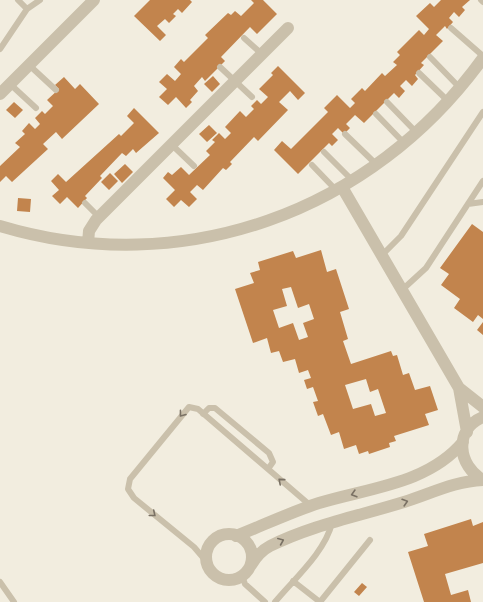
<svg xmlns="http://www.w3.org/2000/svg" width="483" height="602" font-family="'Sofia Sans Condensed',sans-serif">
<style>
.building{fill:#c2844d;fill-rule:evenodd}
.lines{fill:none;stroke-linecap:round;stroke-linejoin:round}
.lane{stroke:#cac0ab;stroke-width:6}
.street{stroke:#cac0ab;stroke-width:12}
.oneway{stroke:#7a7164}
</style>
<rect width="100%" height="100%" fill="#f2eddf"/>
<!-- building -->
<path class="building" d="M 150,0 L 190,0 L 192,2 L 182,13 L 178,9 L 173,14 L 176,16 L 169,23 L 165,19 L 157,26 L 166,35 L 160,41 L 134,16 Z
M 251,0 L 263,0 L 277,14 L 257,34 L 250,27 L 221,57 L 225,61 L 205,81 L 202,77 L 194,86 L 198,91 L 190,100 L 192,102 L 186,108 L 176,97 L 168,105 L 159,97 L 167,89 L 159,82 L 167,74 L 175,81 L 181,74 L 174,67 L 181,59 L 184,62 L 208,38 L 205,35 L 228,13 L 231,15 L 235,11 L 241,16 L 254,3 Z
M 441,0 L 470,0 L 462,7 L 465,10 L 459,17 L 454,12 L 449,18 L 453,22 L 447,29 L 445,26 L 436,35 L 443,41 L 421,63 L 424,65 L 415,75 L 418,79 L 412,86 L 406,80 L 400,86 L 405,91 L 399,98 L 394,93 L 364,123 L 355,115 L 346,124 L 350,128 L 344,134 L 338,128 L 332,134 L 338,140 L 332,146 L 329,143 L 298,174 L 274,150 L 282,141 L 291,149 L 328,112 L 324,108 L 337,95 L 350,108 L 355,103 L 351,99 L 362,88 L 365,91 L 382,73 L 385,76 L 397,65 L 393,62 L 400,55 L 397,52 L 419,30 L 424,35 L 429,29 L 416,16 L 430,3 L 434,7 Z
M 278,66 L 305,93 L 298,100 L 290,91 L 279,102 L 288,110 L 258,141 L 254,137 L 230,162 L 232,164 L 226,170 L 223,168 L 203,190 L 197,185 L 190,192 L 197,199 L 189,207 L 181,200 L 174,207 L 166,199 L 175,190 L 163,178 L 168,172 L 172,175 L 181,167 L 189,175 L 210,155 L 206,151 L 215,142 L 212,140 L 219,133 L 225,139 L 231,133 L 225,127 L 240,111 L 246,117 L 254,109 L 251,106 L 257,100 L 261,104 L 268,97 L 259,89 L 273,75 L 271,73 Z
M 213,76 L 220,84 L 212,92 L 204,84 Z
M 64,77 L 75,89 L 80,84 L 99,104 L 62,139 L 56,132 L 43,144 L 48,149 L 12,182 L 6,176 L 0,182 L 0,166 L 20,147 L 15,143 L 25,134 L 22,131 L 29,123 L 35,129 L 40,124 L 35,118 L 42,111 L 45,114 L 53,106 L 47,100 L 59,89 L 55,85 Z
M 14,102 L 23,110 L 15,118 L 6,110 Z
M 134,108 L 159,133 L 136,153 L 133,149 L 126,156 L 122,153 L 100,176 L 102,178 L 85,196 L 87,198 L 78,208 L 67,197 L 60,204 L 52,196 L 59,190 L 51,181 L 58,174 L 66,182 L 119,134 L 121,136 L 134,123 L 127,116 Z
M 209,125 L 217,133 L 207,142 L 199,134 Z
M 125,164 L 133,172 L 122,183 L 114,174 Z
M 110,173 L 118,181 L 109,190 L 101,182 Z
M 18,198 L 31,199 L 30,212 L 17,211 Z
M 472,224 L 483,232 L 483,319 L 478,315 L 473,322 L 454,308 L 460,299 L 441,285 L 449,274 L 440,268 Z
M 321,250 L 327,272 L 336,269 L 349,309 L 340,312 L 348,339 L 343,341 L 351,364 L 391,351 L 393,356 L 397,355 L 403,375 L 409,373 L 415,390 L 430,386 L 438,410 L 425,414 L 429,425 L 394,436 L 396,441 L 389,443 L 390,447 L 369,454 L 368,451 L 359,454 L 356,445 L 344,449 L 339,432 L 331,435 L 323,414 L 318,416 L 313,402 L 318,401 L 313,387 L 307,389 L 304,380 L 311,378 L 308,370 L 299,373 L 295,359 L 283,362 L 279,351 L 271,353 L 267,338 L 253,343 L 235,289 L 254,283 L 250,273 L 260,270 L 258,262 L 293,251 L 296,258 ZM 291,287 L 298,308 L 309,304 L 314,319 L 303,323 L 308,337 L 299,340 L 293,323 L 279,328 L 273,310 L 287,306 L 282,289 ZM 366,379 L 370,392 L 378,389 L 386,413 L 375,416 L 371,404 L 353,409 L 345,385 Z
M 483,322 L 483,335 L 477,330 Z
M 471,519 L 473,526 L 483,522 L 483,563 L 445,574 L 451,595 L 468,590 L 471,602 L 424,602 L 408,552 L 428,546 L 424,534 Z
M 362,583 L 367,587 L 359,596 L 354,592 Z"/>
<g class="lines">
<!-- lane -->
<path class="lane" d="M 18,0 L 27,9
M 481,0 L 483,2
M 451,28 L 483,56
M 244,38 L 262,54
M 0,49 L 27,9 L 40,0
M 430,57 L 460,88
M 29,65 L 56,90
M 220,67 L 252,97
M 419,73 L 448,101
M 10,84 L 36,108
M 387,102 L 416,132
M 376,114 L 405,144
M 345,134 L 377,165
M 171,144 L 194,166
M 324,152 L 352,180
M 312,165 L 336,190
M 85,203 L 99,217
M 468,204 L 483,202
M 382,255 L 401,236 L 483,112
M 402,290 L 426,268 L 483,181
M 203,414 L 209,408 L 215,408 L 269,453 L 273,462 L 268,469
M 206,561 L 194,547 L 134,498 L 128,489 L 130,479 L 189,407 L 198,409 L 311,506
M 242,576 L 245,584 L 265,602
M 293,581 L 320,602
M 0,582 L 14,602
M 275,602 C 294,579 325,552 332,523
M 320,602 L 370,540"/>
<!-- street -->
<path class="street" d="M 0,94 L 94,0
M 342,187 L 459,388 L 483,407
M 0,226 C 183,281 372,212 483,58
M 88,243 L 89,231 L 96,220 L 288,28
M 459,388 L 467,432
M 483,417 C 453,430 458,466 483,480
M206 557a23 23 0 1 1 46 0a23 23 0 1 1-46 0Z
M 236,536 C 264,525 291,512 319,503 C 368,488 428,484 463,442
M 251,565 C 256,557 262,550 270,546 C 312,525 359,516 404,502 C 430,494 455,481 483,480"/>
</g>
<!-- one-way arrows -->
<defs><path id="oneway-chevron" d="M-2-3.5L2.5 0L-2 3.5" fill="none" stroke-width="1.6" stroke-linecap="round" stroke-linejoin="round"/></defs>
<g class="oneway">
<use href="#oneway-chevron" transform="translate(182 414) rotate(128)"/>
<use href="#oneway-chevron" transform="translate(281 481) rotate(-139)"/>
<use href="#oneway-chevron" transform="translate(354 494) rotate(164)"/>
<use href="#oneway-chevron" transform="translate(405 502) rotate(-17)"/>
<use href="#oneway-chevron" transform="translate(153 514) rotate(39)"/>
<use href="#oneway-chevron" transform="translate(281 541) rotate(-23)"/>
</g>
</svg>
